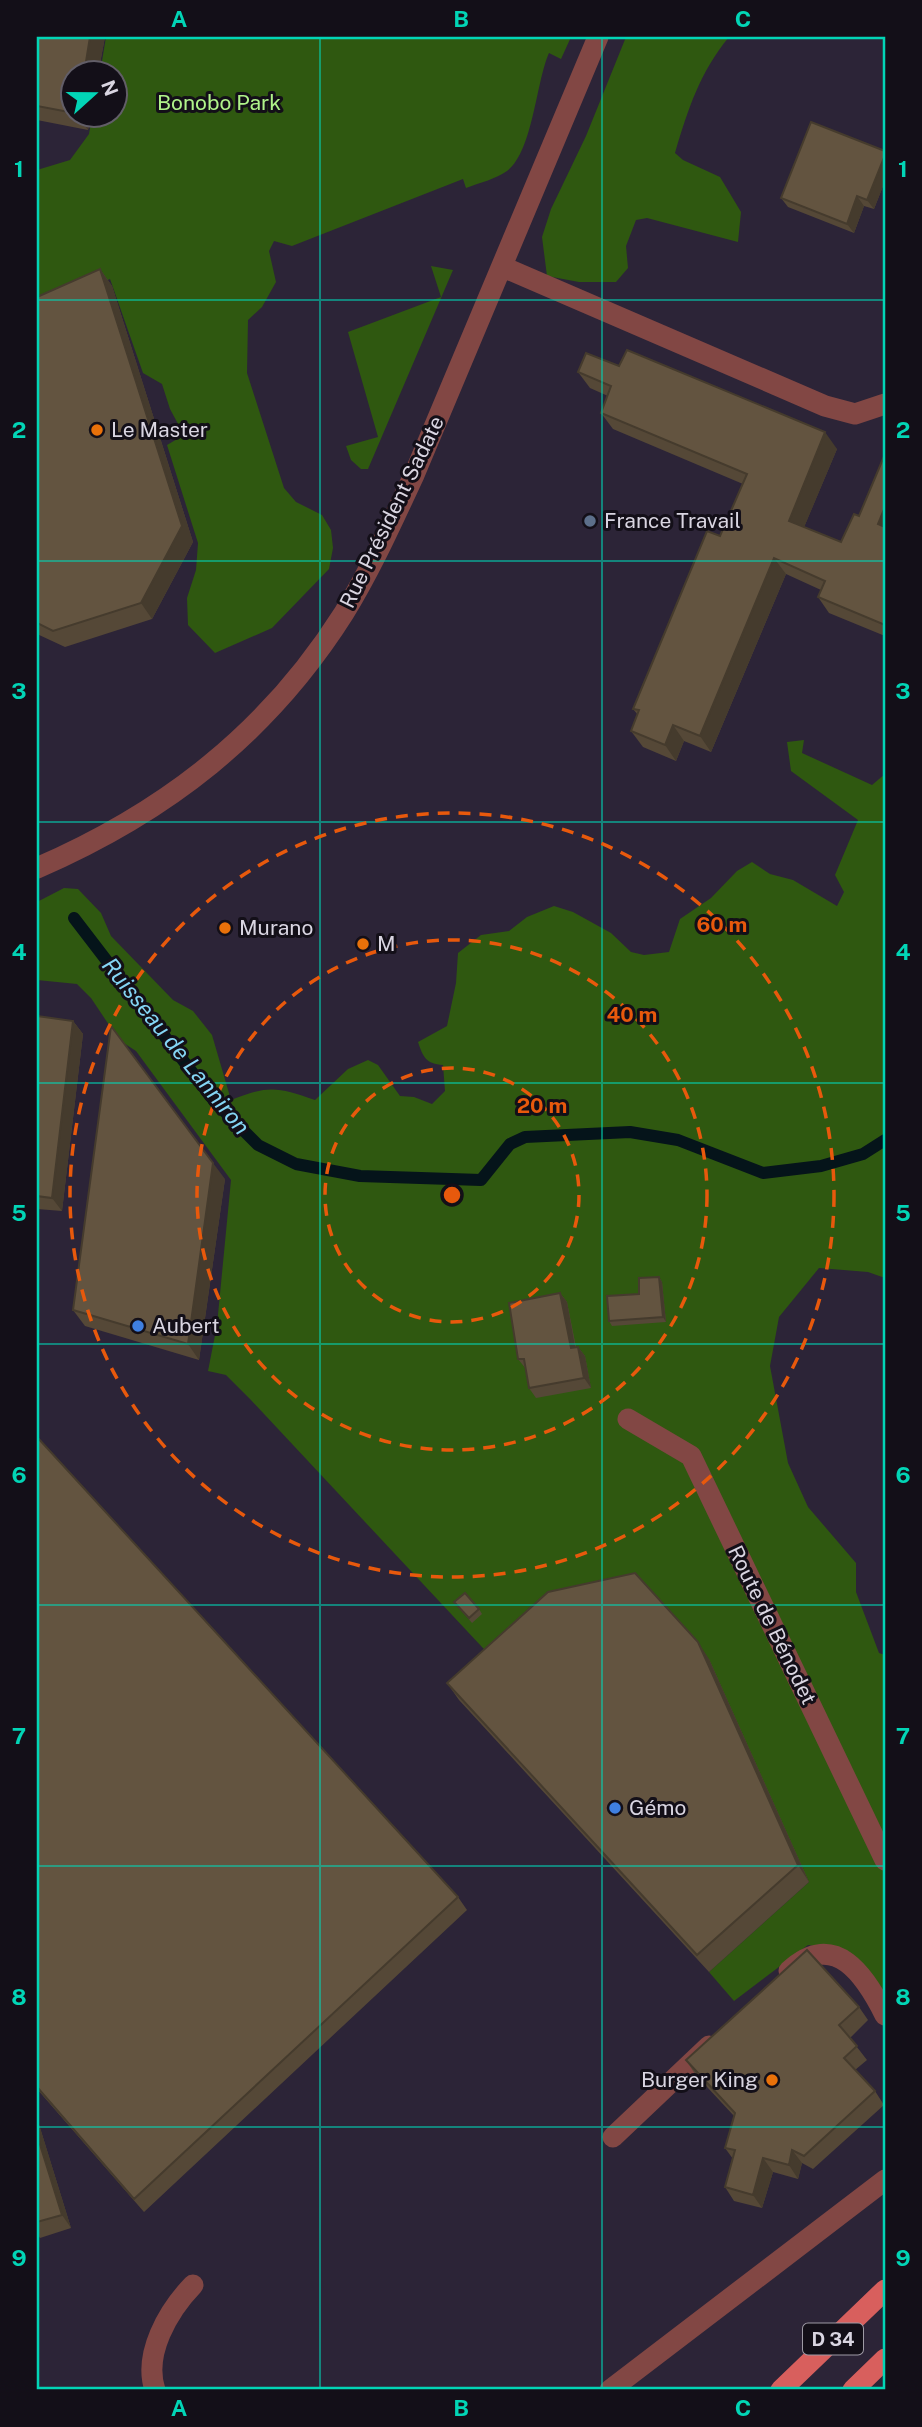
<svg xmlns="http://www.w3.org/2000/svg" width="922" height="2427" font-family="'Public Sans',sans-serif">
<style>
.green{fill:#2f5810}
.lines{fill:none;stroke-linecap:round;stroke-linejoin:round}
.stream{stroke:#05141a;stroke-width:12}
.minor{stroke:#824744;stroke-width:21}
.major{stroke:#d85f5d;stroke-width:21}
.wall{fill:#554837}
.shaded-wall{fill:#453b2d}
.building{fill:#635440;stroke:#453b2d;stroke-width:2}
.grid{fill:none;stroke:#02d5b6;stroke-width:2;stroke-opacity:0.55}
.ring{fill:none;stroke:#e8590c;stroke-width:3.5;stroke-dasharray:12 9}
.food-dot{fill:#e8710a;stroke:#130f18;stroke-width:2.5}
.service-dot{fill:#5c6f8a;stroke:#130f18;stroke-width:2.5}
.shop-dot{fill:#3f7fe0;stroke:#130f18;stroke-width:2.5}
.labels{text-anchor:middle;stroke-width:6;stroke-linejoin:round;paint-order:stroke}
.shield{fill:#130f18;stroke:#9e9aa5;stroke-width:2}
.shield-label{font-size:19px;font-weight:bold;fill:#d9d5e1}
.park-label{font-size:21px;fill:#b0f38a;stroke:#130f18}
.poi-label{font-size:21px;fill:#d9d5e1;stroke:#130f18;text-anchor:start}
.street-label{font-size:21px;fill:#d9d5e1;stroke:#130f18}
.water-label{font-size:23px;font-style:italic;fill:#84d5f4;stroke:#130f18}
.centre{fill:#e8590c;stroke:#130f18;stroke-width:3.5}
.ring-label{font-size:21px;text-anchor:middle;font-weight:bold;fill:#e8590c;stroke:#130f18;stroke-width:6;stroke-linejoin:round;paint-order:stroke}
.neatline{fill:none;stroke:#02d5b6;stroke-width:2.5}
.grid-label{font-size:23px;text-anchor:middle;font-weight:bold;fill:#02d5b6}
</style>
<rect width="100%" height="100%" fill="#2c2437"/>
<!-- green -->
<path class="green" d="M 106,37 L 571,37 L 561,59 L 549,53 C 536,82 533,152 507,171 C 496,179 479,183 466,188 L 463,179 L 292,246 L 274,241 L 269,251 L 276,282 L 262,307 L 248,320 L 247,373 L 284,488 L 296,502 L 322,515 L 331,530 L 333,548 L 329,569 L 272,628 L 215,653 L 188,625 L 187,598 L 196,570 L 198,543 L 167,445 L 184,435 L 170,409 L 162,384 L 143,373 L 110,279 L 37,314 L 37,170 L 70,160 L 89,134 L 92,116 L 116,116 L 116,74 L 100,73 Z
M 626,37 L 729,37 C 700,72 688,109 675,153 L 683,160 L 720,177 L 741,212 L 738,242 L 647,218 L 636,220 L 626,246 L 628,268 L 616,282 L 579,282 L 547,276 L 542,237 L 551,209 L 586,136 Z
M 431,266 L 453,270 L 368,469 L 361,469 L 351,460 L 346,446 L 378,437 L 348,332 L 441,297 Z
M 804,740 L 802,753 L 872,785 L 885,774 L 885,1278 L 868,1272 L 819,1268 L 779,1317 L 770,1366 L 788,1463 L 808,1507 L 856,1563 L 856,1592 L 879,1653 L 885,1655 L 885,2002 L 847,1951 L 808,1945 L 734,2001 L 709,1972 L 809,1882 L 496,1662 L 250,1399 L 226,1375 L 208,1371 L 217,1325 L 231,1180 L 136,1051 L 119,1040 L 91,998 L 77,984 L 37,980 L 37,902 L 64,888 L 78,889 L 101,913 L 111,936 L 173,1000 L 193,1011 L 212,1035 L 231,1100 C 268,1085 278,1087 315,1100 L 348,1069 L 368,1060 L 378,1065 L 400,1096 L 414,1097 L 432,1104 L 445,1091 L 443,1065 C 426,1064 423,1057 418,1042 L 447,1026 L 456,983 L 458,953 L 481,935 L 509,931 L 527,917 L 554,906 L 573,912 L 611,933 L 631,952 L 644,955 L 669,952 L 680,919 L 711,898 L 737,871 L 752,862 L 770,874 L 793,880 L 837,906 L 844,892 L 835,875 L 858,820 L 791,771 L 787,742 Z"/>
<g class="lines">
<!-- stream -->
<path class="stream" d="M 74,918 L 215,1102 L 258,1145 L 296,1164 L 360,1176 L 481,1180 L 510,1144 L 525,1137 L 630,1132 L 678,1140 L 763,1173 L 821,1166 L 863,1154 L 885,1140"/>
<!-- minor -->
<path class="minor" d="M 503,267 L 825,406 L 855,414 L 885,404
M 37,868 C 166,812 268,733 344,613 C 371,569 392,522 414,475 L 598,37
M 628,1419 L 691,1456 L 885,1860
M 789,1971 C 835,1928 866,1977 885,2015
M 613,2137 L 709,2046
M 155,2390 C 143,2354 168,2311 193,2285
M 610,2390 L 885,2180"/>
<!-- major -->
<path class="major" d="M 781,2390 L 885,2290
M 853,2390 L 885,2359"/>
</g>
<!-- wall -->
<path class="wall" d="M 37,37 L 105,37 L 98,74 L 74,74 L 74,116 L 91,116 L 88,130 L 37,120 Z
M 885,151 L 885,181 L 874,209 L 864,206 L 854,233 L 788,207 L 781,198 Z
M 100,269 L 112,286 L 193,542 L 152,619 L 65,647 L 37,634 L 37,297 Z
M 578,372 L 837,449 L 804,527 L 841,542 L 859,516 L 885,454 L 885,636 L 829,613 L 818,597 L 821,590 L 786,574 L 711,752 L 684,741 L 676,761 L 643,747 L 631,731 L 638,715 L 633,709 L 720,536 L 743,484 L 613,429 L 601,413 L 608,396 L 590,388 Z
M 37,1016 L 73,1021 L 83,1034 L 62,1211 L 37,1209 Z
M 225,1179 L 199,1360 L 85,1326 L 73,1310 Z
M 659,1277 L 662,1282 L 666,1322 L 612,1326 L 609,1321 Z
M 560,1293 L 567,1302 L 576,1347 L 578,1347 L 585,1356 L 591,1388 L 536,1398 L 529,1388 L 526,1369 L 518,1359 Z
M 37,1437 L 458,1897 L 467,1910 L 144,2212 L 37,2089 Z
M 454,1602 L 479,1609 L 482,1614 L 472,1623 Z
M 709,1659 L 809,1882 L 709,1972 L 459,1700 L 447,1683 Z
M 859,2007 L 868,2020 L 850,2038 L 867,2060 L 855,2070 L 875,2091 L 884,2105 L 813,2169 L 802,2163 L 798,2179 L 773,2172 L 762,2208 L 734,2201 L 725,2187 L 733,2159 L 725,2148 L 734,2116 L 695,2074 L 686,2060 Z
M 37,2118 L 71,2228 L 40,2238 L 37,2234 Z"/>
<!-- shaded-wall -->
<path class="shaded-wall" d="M 90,37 L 105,37 L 98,74 L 84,74 Z
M 78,116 L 91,116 L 88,130 Z
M 885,155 L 885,181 L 874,209 L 867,200 Z
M 857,196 L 864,206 L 854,233 L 847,224 Z
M 100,269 L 112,286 L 193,542 L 152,619 L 141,603 Z
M 825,432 L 837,449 L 800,537 L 789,521 Z
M 885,507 L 885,534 L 878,524 Z
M 774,558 L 786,574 L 711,752 L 700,736 Z
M 673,725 L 684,741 L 676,761 L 665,745 Z
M 73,1021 L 83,1034 L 62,1211 L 52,1198 Z
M 213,1163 L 225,1179 L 199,1360 L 188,1344 Z
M 659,1277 L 662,1282 L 666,1322 L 663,1317 Z
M 560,1293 L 567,1302 L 577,1357 L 571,1348 Z
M 578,1347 L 585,1356 L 591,1388 L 584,1378 Z
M 698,1642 L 709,1659 L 809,1882 L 798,1865 Z
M 37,2118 L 71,2228 L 62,2215 L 37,2135 Z
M 792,2150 L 802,2163 L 798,2179 L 789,2165 Z
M 763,2158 L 773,2172 L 762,2208 L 753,2195 Z"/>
<!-- building -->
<path class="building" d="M 37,37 L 90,37 L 84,74 L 74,74 L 74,113 L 37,106 Z
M 811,122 L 885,151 L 885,155 L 867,200 L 857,196 L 847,224 L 781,198 Z
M 100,269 L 182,526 L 141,603 L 53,631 L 37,623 L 37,297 Z
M 627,350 L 825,432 L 789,521 L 841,542 L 854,514 L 859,516 L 885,454 L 885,507 L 878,524 L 885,527 L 885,625 L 818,597 L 825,581 L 774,558 L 700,736 L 673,725 L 665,745 L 631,731 L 639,710 L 633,709 L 707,531 L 720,536 L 747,474 L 601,413 L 611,386 L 578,372 L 586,353 L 619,366 Z
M 37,1016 L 73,1021 L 52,1198 L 37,1196 Z
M 111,1026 L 213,1163 L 188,1344 L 73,1310 Z
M 659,1277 L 663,1317 L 609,1321 L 607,1296 L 639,1294 L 639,1278 Z
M 560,1293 L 571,1348 L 578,1347 L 584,1378 L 529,1388 L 524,1359 L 518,1359 L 509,1303 Z
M 37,1437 L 458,1897 L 134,2199 L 37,2087 Z
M 635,1573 L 698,1642 L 798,1865 L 697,1955 L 447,1683 L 548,1592 Z
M 465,1593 L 479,1609 L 469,1618 L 454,1602 Z
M 807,1950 L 859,2007 L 839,2025 L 857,2046 L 844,2058 L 875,2091 L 804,2156 L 792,2150 L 789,2165 L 763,2158 L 753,2195 L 725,2187 L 735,2150 L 725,2148 L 735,2113 L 686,2060 Z
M 37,2135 L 62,2215 L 37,2222 Z"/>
<!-- grid -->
<path class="grid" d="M 320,37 L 320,2390M 602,37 L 602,2390M 37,300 L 885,300M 37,561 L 885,561M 37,822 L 885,822M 37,1083 L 885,1083M 37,1344 L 885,1344M 37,1605 L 885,1605M 37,1866 L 885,1866M 37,2127 L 885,2127"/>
<!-- distance rings -->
<g class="ring">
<circle cx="452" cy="1195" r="127"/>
<circle cx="452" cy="1195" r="255"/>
<circle cx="452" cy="1195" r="382"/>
</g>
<!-- markers -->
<g class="food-dot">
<circle cx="97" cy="430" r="7"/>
<circle cx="225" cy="928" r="7"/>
<circle cx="363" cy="944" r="7"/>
<circle cx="772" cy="2080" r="7"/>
</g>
<circle class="service-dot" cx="590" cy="521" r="7"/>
<g class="shop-dot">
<circle cx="138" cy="1326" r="7"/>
<circle cx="615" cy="1808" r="7"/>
</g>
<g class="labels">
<!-- shield labels -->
<rect class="shield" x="803" y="2323.5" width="60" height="31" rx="5"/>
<g class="shield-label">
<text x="833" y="2346">D 34</text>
</g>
<!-- park labels -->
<g class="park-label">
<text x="219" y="110">Bonobo Park</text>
</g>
<!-- poi labels -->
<g class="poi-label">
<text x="111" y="437">Le Master</text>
<text x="604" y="528">France Travail</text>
<text x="239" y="935">Murano</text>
<text x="377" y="951">M</text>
<text x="152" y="1333">Aubert</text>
<text x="629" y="1815">Gémo</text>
<text x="758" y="2087" text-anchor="end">Burger King</text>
</g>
<!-- street labels -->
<g class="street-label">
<text transform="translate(392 512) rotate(-64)" y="7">Rue Président Sadate</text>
<text transform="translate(772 1625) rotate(64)" y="7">Route de Bénodet</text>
</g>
<!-- water labels -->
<g class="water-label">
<text transform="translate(176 1046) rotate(51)" y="8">Ruisseau de Lanniron</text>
</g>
</g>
<circle cx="452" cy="1195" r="10" class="centre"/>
<g class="ring-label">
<text x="722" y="932">60 m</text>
<text x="632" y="1022">40 m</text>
<text x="542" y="1113">20 m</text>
</g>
<!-- border -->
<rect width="922" height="2427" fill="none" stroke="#130f18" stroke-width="77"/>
<!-- north arrow -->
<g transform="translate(94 94) rotate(69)"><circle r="33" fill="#130f18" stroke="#625e68" stroke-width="2"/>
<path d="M0-5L12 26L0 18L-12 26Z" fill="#02d5b6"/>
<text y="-10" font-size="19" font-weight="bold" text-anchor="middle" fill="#d9d5e1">N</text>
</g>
<rect x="38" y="38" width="846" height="2350" class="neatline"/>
<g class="grid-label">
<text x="179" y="27">A</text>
<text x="461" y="27">B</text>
<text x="743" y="27">C</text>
<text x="19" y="177">1</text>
<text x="903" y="177">1</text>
<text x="19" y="438">2</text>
<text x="903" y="438">2</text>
<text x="19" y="699">3</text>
<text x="903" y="699">3</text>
<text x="19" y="960">4</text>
<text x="903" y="960">4</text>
<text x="19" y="1221">5</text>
<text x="903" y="1221">5</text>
<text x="19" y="1483">6</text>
<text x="903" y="1483">6</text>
<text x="19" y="1744">7</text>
<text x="903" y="1744">7</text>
<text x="19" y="2005">8</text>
<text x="903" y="2005">8</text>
<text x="19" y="2266">9</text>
<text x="903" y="2266">9</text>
<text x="179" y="2416">A</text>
<text x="461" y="2416">B</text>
<text x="743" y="2416">C</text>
</g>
</svg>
